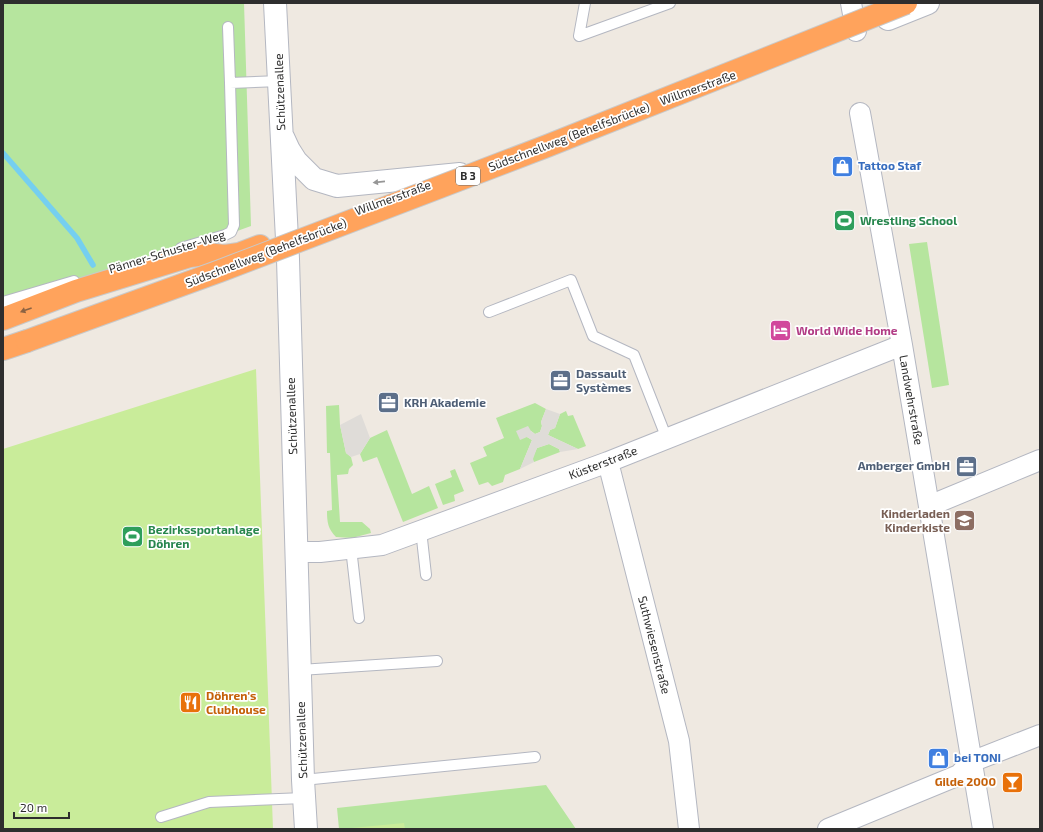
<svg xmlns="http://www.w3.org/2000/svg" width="1043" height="832" font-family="'Exo 2',sans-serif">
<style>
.green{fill:#b6e59e}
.pitch{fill:#c9ec9a}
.plaza{fill:#dfdcd8}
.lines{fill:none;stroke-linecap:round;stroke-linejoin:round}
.stream{stroke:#75cff0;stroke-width:5.5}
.lane-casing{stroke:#b4b7c1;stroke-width:12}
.street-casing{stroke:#b4b7c1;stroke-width:22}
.secondary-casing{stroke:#b4b7c1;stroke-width:24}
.highway-casing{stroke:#c9c9c9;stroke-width:24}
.lane{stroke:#fff;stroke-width:10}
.street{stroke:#fff;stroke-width:20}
.secondary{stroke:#fff;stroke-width:22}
.highway{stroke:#ffa35c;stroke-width:22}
.highway-bridge-casing{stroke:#c9c9c9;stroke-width:24;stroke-linecap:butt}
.highway-bridge{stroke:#ffa35c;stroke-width:22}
.oneway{fill:#969696}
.oneway2{fill:#8c6343}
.labels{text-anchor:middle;stroke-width:3.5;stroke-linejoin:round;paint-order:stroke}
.shield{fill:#fff;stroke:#6d6d6d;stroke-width:1}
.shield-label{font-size:11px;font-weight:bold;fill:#2e2e2e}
.street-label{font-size:12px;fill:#2e2e2e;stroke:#fff}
.shop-label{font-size:12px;font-weight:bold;fill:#366cbe;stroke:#fff;text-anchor:start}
.leisure-label{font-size:12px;font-weight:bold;fill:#27864d;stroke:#fff;text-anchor:start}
.hotel-label{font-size:12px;font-weight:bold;fill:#b23c85;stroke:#fff;text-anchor:start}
.service-label{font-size:12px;font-weight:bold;fill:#4e5e75;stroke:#fff;text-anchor:start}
.education-label{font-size:12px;font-weight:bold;fill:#785e54;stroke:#fff;text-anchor:end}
.food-label{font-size:12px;font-weight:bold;fill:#c56008;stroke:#fff;text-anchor:start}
</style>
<rect width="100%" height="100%" fill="#efe9e1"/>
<!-- green -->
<path class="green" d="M 3,3 L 244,3 L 251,226 L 185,250 L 3,305 Z
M 927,242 L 949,385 L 932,388 L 909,244 Z
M 535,403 L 546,409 L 541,422 L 542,426 L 540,432 L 535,434 L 531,431 L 527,437 L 532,440 L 520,469 L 505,475 L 503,482 L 492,486 L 488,482 L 479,485 L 470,463 L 487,456 L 483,447 L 504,438 L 496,418 Z
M 339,405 L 340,425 L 346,453 L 351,457 L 353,465 L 349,469 L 348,474 L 337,475 L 340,522 L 362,522 L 370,529 L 371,533 L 352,538 L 336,537 C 328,529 327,522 327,511 L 332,510 L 330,453 L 327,453 L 326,406 Z
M 566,411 L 568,416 L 573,415 L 586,446 L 578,449 L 548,435 L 550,430 L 555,428 L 560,414 Z
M 387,430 L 412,494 L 429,486 L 438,508 L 403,522 L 377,457 L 363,462 L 360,454 L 370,438 Z
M 549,444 L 559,449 L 560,452 L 534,462 L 532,459 L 537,448 Z
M 455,469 L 464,491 L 454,495 L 455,501 L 443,505 L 435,484 L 452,477 L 450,471 Z
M 546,785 L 576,829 L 339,829 L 337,808 Z"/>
<!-- pitch -->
<path class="pitch" d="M 256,369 L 273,829 L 3,829 L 3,449 Z
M 404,823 L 405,829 L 341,829 Z"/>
<!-- plaza -->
<path class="plaza" d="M 546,409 L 560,414 L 555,428 L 550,430 L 548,435 L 578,449 L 560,452 L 559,449 L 549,444 L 537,448 L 533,459 L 534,462 L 520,469 L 532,440 L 527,437 L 520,440 L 516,431 L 528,426 L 531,431 L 535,434 L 540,432 L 542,426 L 541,422 Z
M 361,414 L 370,438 L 360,454 L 351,457 L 346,453 L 340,425 Z"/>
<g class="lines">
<!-- stream -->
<path class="stream" d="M 3,153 L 77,238 L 93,265"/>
<defs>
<path id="lane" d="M 585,3 L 579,36 L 670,3
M 228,27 L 230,83
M 181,248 L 225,235 L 231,232 L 234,225 L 230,83 L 280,81
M 3,302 L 74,281
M 489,312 L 571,280 L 593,336 L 634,355 L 667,439
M 421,530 L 426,575
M 351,548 L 359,618
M 300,670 L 437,661
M 303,780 L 535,757
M 161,817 L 209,802 L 304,798"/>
<path id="street" d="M 851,3 L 856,31
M 860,113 L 902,345 L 983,829
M 608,462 L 679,741 L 689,829
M 929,506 L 1040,460
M 296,552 L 320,552 L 382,545 L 608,462 L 902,345
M 828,829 L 959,775 L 971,762 L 1040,735"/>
<path id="secondary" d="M 275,3 L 288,259 L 303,780 L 306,829
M 888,19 L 928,3
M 283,137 L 289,150 L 296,161 L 314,179 L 337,186 L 460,174"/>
<path id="highway" d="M 3,319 L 76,291 L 190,256 L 206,254 L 225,256 L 239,254 L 260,246
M 3,349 L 27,341"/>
</defs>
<!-- lane casing -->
<use href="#lane" class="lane-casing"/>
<!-- street casing -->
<use href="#street" class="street-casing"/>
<!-- secondary casing -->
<use href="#secondary" class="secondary-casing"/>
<!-- highway casing -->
<use href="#highway" class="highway-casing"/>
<!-- lane -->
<use href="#lane" class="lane"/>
<!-- street -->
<use href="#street" class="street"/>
<!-- secondary -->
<use href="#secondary" class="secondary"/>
<!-- highway -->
<use href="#highway" class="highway"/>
<defs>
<path id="highway-bridge" d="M 27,341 L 220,271 L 547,146 L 906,3"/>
</defs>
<!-- highway-bridge casing -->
<use href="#highway-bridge" class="highway-bridge-casing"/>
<!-- highway-bridge -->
<use href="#highway-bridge" class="highway-bridge"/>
</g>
<!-- one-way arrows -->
<defs><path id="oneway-solid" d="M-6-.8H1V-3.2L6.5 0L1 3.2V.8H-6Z"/></defs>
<use class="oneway" href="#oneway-solid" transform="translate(379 182) rotate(174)"/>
<use class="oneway2" href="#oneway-solid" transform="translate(26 310) rotate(160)"/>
<!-- icons -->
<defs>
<symbol id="shop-square" viewBox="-11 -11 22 22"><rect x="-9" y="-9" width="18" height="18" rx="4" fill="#3f7fe0" stroke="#fff"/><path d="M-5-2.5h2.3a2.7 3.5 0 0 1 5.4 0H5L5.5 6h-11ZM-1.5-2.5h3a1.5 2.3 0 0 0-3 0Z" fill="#fff"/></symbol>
<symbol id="stadium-square" viewBox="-11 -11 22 22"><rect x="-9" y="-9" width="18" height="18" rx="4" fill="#2e9e5b" stroke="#fff"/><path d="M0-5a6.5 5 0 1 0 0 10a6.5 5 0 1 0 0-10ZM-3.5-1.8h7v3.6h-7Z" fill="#fff"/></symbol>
<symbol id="hotel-square" viewBox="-11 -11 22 22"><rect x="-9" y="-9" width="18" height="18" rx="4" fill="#d1479c" stroke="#fff"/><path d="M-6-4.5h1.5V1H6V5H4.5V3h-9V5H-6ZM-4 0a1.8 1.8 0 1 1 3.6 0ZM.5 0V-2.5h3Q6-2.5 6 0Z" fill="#fff"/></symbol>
<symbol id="office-square" viewBox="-11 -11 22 22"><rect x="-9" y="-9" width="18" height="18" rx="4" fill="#5c6f8a" stroke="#fff"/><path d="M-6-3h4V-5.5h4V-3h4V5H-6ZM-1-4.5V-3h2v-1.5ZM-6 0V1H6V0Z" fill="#fff"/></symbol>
<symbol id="school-square" viewBox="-11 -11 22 22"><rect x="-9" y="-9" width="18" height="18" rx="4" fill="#8d6e63" stroke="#fff"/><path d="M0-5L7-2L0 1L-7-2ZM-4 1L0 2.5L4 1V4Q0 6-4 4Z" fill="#fff"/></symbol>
<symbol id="restaurant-square" viewBox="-11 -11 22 22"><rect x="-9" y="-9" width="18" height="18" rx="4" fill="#e8710a" stroke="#fff"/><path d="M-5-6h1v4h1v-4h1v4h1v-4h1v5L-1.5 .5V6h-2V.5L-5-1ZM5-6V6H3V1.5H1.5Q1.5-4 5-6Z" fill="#fff"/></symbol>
<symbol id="bar-square" viewBox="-11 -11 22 22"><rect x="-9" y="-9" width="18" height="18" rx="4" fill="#e8710a" stroke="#fff"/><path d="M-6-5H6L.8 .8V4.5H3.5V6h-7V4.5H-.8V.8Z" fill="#fff"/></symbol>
</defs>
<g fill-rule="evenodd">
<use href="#shop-square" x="830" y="154" width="25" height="25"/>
<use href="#stadium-square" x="832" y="208" width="25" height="25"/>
<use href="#hotel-square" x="768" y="318" width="25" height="25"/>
<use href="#office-square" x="548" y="368" width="25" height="25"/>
<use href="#office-square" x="376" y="390" width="25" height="25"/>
<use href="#office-square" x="954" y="454" width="25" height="25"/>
<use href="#school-square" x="952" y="508" width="25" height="25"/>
<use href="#stadium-square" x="120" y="524" width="25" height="25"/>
<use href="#restaurant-square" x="178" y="690" width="25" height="25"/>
<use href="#shop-square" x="926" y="746" width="25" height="25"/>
<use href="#bar-square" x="1000" y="770" width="25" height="25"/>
</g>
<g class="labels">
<!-- shield labels -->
<rect class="shield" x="456" y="167" width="24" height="18" rx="3"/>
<g class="shield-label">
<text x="468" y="180">B 3</text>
</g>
<!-- street labels -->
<g class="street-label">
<text transform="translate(698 88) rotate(-20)" y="4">Willmerstraße</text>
<text transform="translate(280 92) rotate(-92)" y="4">Schützenallee</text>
<text transform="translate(569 137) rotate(-21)" y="4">Südschnellweg (Behelfsbrücke)</text>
<text transform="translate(393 198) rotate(-20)" y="4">Willmerstraße</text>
<text transform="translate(167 252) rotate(-17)" y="4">Pänner-Schuster-Weg</text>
<text transform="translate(266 253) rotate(-21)" y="4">Südschnellweg (Behelfsbrücke)</text>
<text transform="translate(911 400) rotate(80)" y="4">Landwehrstraße</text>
<text transform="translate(292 416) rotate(-92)" y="4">Schützenallee</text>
<text transform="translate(603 463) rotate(-21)" y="4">Küsterstraße</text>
<text transform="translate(654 645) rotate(76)" y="4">Suthwiesenstraße</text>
<text transform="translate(302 740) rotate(-92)" y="4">Schützenallee</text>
</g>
<!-- shop labels -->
<g class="shop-label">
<text x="858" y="170">Tattoo Staf</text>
<text x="954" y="762">bei TONI</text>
</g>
<!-- leisure labels -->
<g class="leisure-label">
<text x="860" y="225">Wrestling School</text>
<text x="148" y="534">Bezirkssportanlage<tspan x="148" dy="14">Döhren</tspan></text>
</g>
<!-- hotel labels -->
<g class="hotel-label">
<text x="796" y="335">World Wide Home</text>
</g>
<!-- service labels -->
<g class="service-label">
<text x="576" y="378">Dassault<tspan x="576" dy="14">Systèmes</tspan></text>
<text x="404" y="407">KRH Akademie</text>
<text x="950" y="470" text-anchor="end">Amberger GmbH</text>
</g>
<!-- education labels -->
<g class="education-label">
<text x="950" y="518">Kinderladen<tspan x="950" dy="14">Kinderkiste</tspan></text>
</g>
<!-- food labels -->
<g class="food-label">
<text x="206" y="700">Döhren's<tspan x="206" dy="14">Clubhouse</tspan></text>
<text x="996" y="786" text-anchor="end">Gilde 2000</text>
</g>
</g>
<!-- border -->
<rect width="1043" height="832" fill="none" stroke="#2e2e2e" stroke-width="8"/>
<!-- scale -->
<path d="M14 812v6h55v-6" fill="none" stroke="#2e2e2e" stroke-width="2"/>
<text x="20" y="812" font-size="12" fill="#2e2e2e" stroke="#ffffff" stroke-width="3" paint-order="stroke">20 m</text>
</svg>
